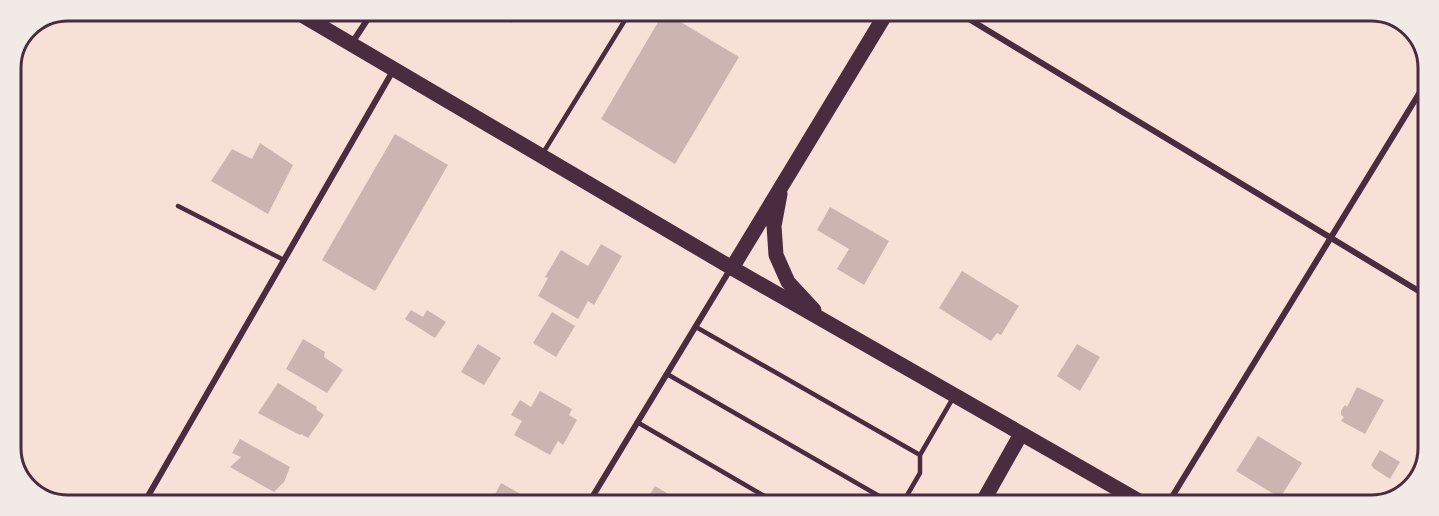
<svg xmlns="http://www.w3.org/2000/svg" width="1439" height="516" font-family="Arial,sans-serif">
<style>
.building{fill:#ccb4b1}
.lines{fill:none;stroke-linecap:round;stroke-linejoin:round}
.service{stroke:#4a2c40;stroke-width:4.5}
.minor{stroke:#4a2c40;stroke-width:6}
.primary{stroke:#4a2c40;stroke-width:15}
.rim{fill:none;stroke:#4a2c40;stroke-width:3}
</style>
<rect width="100%" height="100%" fill="#f7e1d7"/>
<!-- building -->
<path class="building" d="M 493,11 L 504,11 L 518,12 L 511,23 Z
M 664,12 L 739,57 L 675,164 L 601,119 Z
M 395,134 L 448,165 L 375,291 L 322,260 Z
M 260,143 L 293,165 L 268,214 L 211,181 L 232,149 L 252,159 Z
M 830,207 L 889,241 L 864,285 L 837,269 L 849,249 L 817,230 Z
M 601,244 L 622,256 L 594,305 L 588,301 L 578,319 L 538,296 L 548,278 L 545,277 L 561,250 L 588,266 Z
M 962,271 L 1019,306 L 1001,335 L 997,333 L 991,341 L 939,308 Z
M 411,310 L 423,317 L 427,310 L 446,322 L 435,338 L 405,319 Z
M 552,312 L 575,326 L 556,357 L 533,343 Z
M 303,339 L 325,352 L 324,357 L 343,370 L 327,393 L 286,369 Z
M 478,344 L 501,358 L 484,385 L 461,372 Z
M 1077,344 L 1100,357 L 1080,391 L 1057,376 Z
M 278,383 L 317,407 L 316,409 L 324,415 L 308,438 L 301,434 L 300,435 L 258,413 Z
M 1357,387 L 1384,400 L 1365,434 L 1341,421 L 1344,417 L 1341,415 L 1341,411 L 1345,405 L 1347,407 Z
M 540,391 L 572,409 L 569,415 L 577,420 L 563,445 L 558,441 L 550,455 L 514,435 L 522,421 L 511,415 L 520,400 L 531,407 Z
M 1258,436 L 1302,463 L 1280,498 L 1236,471 Z
M 240,439 L 290,467 L 284,482 L 274,492 L 230,467 L 241,457 L 232,453 Z
M 1380,450 L 1400,462 L 1390,479 L 1373,468 L 1373,467 L 1371,465 Z
M 501,483 L 526,497 L 523,504 L 494,504 L 491,502 Z
M 655,486 L 685,504 L 644,504 Z
M 215,497 L 224,503 L 211,503 Z"/>
<g class="lines">
<!-- service -->
<path class="service" d="M 543,153 L 630,12
M 178,206 L 284,260
M 696,327 L 920,455
M 667,374 L 893,504
M 637,422 L 778,504
M 902,504 L 920,473 L 920,455 L 953,398"/>
<!-- minor -->
<path class="minor" d="M 959,13 L 1427,296
M 352,43 L 373,11
M 144,503 L 394,69
M 588,504 L 731,268
M 1167,505 L 1428,79"/>
<!-- primary -->
<path class="primary" d="M 295,11 L 732,268 L 1146,505
M 780,194 L 774,226 L 776,255 L 788,282 L 814,310
M 732,268 L 887,12
M 981,505 L 1021,434"/>
</g>
<!-- crop -->
<path d="M0 0H1439V516H0ZM68 21H1371A47 47 0 0 1 1418 68V448A47 47 0 0 1 1371 495H68A47 47 0 0 1 21 448V68A47 47 0 0 1 68 21Z" fill="#f1eae7" fill-rule="evenodd"/>
<path class="rim" d="M68 21H1371A47 47 0 0 1 1418 68V448A47 47 0 0 1 1371 495H68A47 47 0 0 1 21 448V68A47 47 0 0 1 68 21Z"/>
</svg>
